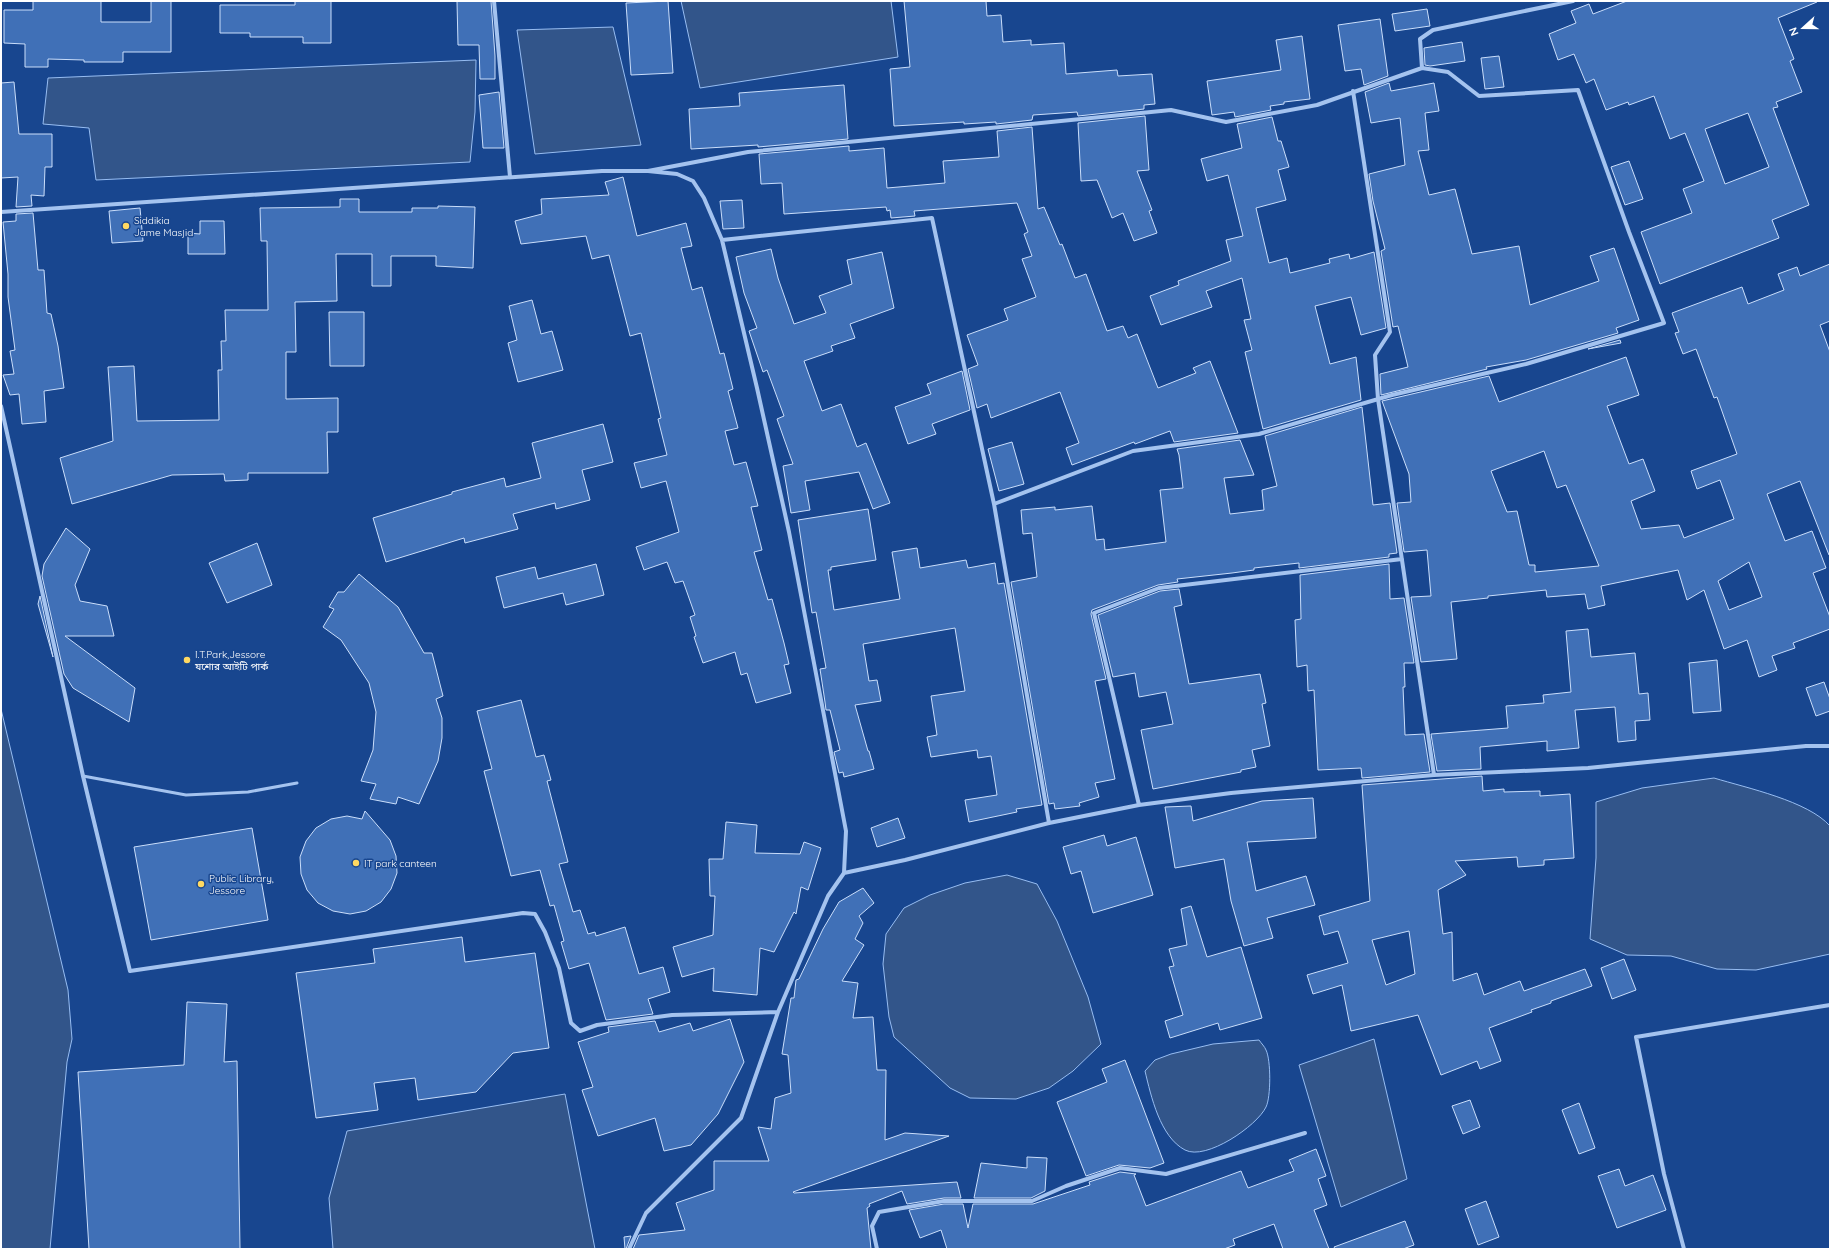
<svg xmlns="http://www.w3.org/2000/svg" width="1831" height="1250" font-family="Quicksand,'Noto Sans Bengali',sans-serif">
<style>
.water{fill:#32558a;stroke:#97bdf2}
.building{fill:#4070b7;stroke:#cadefb;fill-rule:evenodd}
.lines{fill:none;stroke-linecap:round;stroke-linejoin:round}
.lane{stroke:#a4c3ef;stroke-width:3}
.street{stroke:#a4c3ef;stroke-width:4}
.poi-dot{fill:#ffd962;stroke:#18468f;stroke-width:1.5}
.labels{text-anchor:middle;stroke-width:3;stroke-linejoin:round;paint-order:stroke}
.poi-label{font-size:10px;fill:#fff;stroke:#18468f;text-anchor:start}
</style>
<rect width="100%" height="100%" fill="#18468f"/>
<!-- water -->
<path class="water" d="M 681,1 L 891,1 L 898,57 L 700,88 Z
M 613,27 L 641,145 L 535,154 L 517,30 Z
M 476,60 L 475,112 L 470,162 L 96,180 L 89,128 L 43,124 L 48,78 Z
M 1,709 L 68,990 L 72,1039 L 67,1062 L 50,1249 L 1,1249 Z
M 1714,778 C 1747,788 1808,801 1830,826 L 1830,954 L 1756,970 L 1717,969 L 1671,956 L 1627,955 L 1590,939 L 1596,858 L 1596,802 L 1642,788 Z
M 1007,875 L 1037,884 L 1057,921 L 1088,997 L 1101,1044 L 1073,1071 L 1049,1088 L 1016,1099 L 970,1098 L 950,1088 L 894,1037 L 889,1017 L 883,964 L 886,934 L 904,908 L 930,895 L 965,883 Z
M 1374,1039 L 1407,1179 L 1341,1207 L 1299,1065 Z
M 1259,1040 C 1261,1043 1265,1047 1266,1050 C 1271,1060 1271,1097 1266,1107 C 1257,1126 1206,1161 1185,1150 C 1160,1137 1151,1096 1145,1071 L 1155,1060 L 1171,1054 L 1213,1044 Z
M 565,1094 L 595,1249 L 333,1249 L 329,1198 L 347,1131 Z"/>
<!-- building -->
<path class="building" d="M 33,1 L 101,1 L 101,22 L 151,22 L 151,1 L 171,1 L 171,52 L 123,52 L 123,62 L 84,62 L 84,60 L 48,59 L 48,67 L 25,67 L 25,44 L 4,43 L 4,10 L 33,10 Z
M 295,1 L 331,1 L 331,43 L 303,43 L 303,37 L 250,37 L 250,33 L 220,33 L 220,5 L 295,5 Z
M 457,1 L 491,1 L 495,56 L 495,79 L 480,79 L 479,45 L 458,45 Z
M 668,1 L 673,73 L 631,75 L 626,3 Z
M 904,1 L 986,1 L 987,16 L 1001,15 L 1003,42 L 1031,40 L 1031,45 L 1064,43 L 1066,74 L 1117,70 L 1118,76 L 1152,74 L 1155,104 L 1144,105 L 1144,109 L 1078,116 L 1077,112 L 1033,115 L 1032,120 L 996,124 L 996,122 L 964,124 L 964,122 L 894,126 L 890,69 L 910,67 Z
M 1627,1 L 1817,1 L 1817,2 L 1778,18 L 1794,59 L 1790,61 L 1802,92 L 1776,102 L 1778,107 L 1773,108 L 1809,205 L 1772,220 L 1779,238 L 1660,284 L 1641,232 L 1692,213 L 1683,189 L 1704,181 L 1685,133 L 1670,139 L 1654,96 L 1629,105 L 1628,102 L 1606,110 L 1594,79 L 1586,83 L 1574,54 L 1558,60 L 1549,34 L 1576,23 L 1571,11 L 1589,4 L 1593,14 ZM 1748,113 L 1769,167 L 1725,184 L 1705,129 Z
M 1427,9 L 1430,26 L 1395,31 L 1392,14 Z
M 1380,19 L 1388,76 L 1364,85 L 1361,69 L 1345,71 L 1338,25 Z
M 1302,36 L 1310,99 L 1284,102 L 1284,104 L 1270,106 L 1271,110 L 1235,117 L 1234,112 L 1212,115 L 1207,81 L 1281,70 L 1276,40 Z
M 1462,42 L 1465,61 L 1430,66 L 1425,65 L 1424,48 Z
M 1499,56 L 1504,87 L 1485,89 L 1481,58 Z
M 14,82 L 19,134 L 52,134 L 52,167 L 45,167 L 44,196 L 31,195 L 32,206 L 16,207 L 18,177 L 1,178 L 1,83 Z
M 1389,83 L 1391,91 L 1434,83 L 1439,111 L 1425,113 L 1429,150 L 1418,151 L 1429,195 L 1455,189 L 1472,254 L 1519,246 L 1530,305 L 1599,281 L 1590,256 L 1614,248 L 1639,320 L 1616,328 L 1618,333 L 1526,360 L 1486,367 L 1487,369 L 1381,395 L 1380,374 L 1408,367 L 1398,326 L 1393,327 L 1381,251 L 1385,249 L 1373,201 L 1369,174 L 1405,165 L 1400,118 L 1371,123 L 1365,92 Z
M 844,85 L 848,139 L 758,147 L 758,145 L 691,149 L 689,109 L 740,106 L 739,93 Z
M 499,92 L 504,148 L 483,148 L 479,95 Z
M 1145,116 L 1149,170 L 1137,171 L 1152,210 L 1149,211 L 1157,233 L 1134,241 L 1123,213 L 1112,218 L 1097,180 L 1081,181 L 1078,123 Z
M 1272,117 L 1278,141 L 1281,141 L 1289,167 L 1278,170 L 1286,200 L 1256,208 L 1269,263 L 1287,258 L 1290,273 L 1330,263 L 1329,259 L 1349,254 L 1350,259 L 1374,252 L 1386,328 L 1361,335 L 1351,297 L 1315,306 L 1330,364 L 1356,357 L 1361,400 L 1263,429 L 1245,352 L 1252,350 L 1244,320 L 1251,319 L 1242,278 L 1206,291 L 1212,307 L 1161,325 L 1150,296 L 1179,285 L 1178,281 L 1231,261 L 1226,240 L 1243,236 L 1228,175 L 1207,181 L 1201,159 L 1242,148 L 1237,124 Z
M 1032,127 L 1038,209 L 1044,207 L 1060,245 L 1062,244 L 1075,278 L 1086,274 L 1107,331 L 1123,326 L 1128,338 L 1137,334 L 1158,388 L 1196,373 L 1193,368 L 1210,361 L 1238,433 L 1174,442 L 1170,431 L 1135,444 L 1134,442 L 1072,465 L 1066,448 L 1079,443 L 1060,392 L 991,418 L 987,404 L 977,408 L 968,369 L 978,365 L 967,335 L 1008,320 L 1004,309 L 1036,297 L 1022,259 L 1032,256 L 1024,234 L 1028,232 L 1017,203 L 914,211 L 915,216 L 891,218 L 890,210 L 887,211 L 886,207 L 784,214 L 782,183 L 761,184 L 759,154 L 849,146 L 849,151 L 884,148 L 887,188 L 945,183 L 943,161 L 999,157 L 997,131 Z
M 1629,161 L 1643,199 L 1625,205 L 1611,167 Z
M 623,177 L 637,236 L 686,223 L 692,246 L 681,248 L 692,290 L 702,287 L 720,354 L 724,353 L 733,389 L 728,391 L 738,428 L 725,431 L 734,465 L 746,462 L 758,506 L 751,507 L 762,550 L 754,552 L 768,600 L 772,599 L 784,643 L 789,664 L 784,665 L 791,693 L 756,703 L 747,673 L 741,675 L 735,652 L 703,663 L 694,637 L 696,636 L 690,617 L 695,615 L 683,581 L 675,583 L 667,562 L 644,570 L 636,547 L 679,532 L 666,481 L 641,488 L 634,463 L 667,455 L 658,419 L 661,418 L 641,333 L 630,336 L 609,255 L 592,259 L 586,236 L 521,244 L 515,221 L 542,214 L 541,199 L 609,195 L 605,182 Z
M 340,199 L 359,199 L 359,212 L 412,212 L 412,208 L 438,208 L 438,206 L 475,207 L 473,268 L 436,266 L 436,256 L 391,256 L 391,286 L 372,286 L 372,254 L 336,254 L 337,301 L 295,302 L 296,352 L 286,352 L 286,399 L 338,398 L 338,432 L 327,432 L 328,473 L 248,473 L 248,480 L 225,481 L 224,474 L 172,475 L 72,504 L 60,458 L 113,441 L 108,367 L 134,366 L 137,421 L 219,420 L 218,370 L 222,370 L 221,341 L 226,341 L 225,310 L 268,310 L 267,241 L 261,241 L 260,208 L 340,207 Z
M 742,200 L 744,228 L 723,229 L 720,201 Z
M 140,208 L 143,241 L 112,243 L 109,211 Z
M 33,213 L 38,270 L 44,270 L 47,313 L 51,314 L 58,346 L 64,388 L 44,391 L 46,422 L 22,424 L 19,394 L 10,395 L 3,375 L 14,374 L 10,351 L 15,350 L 8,297 L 8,274 L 3,222 L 16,221 L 16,214 Z
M 200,221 L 224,221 L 225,254 L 188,254 L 188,233 L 200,234 Z
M 771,249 L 778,278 L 794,324 L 826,313 L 819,296 L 852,284 L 847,260 L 882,252 L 894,308 L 850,324 L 855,338 L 831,346 L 833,351 L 804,361 L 822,411 L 841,404 L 857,447 L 866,443 L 890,503 L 873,509 L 859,472 L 805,481 L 810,510 L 791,513 L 783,466 L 793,464 L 777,419 L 784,416 L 767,370 L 763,372 L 749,331 L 757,328 L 744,293 L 736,257 Z
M 1830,264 L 1830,321 L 1820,325 L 1830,352 L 1830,555 L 1829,555 L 1800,481 L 1767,494 L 1785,541 L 1812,531 L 1826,568 L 1813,573 L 1830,617 L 1830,629 L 1793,643 L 1795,648 L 1772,656 L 1777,670 L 1759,677 L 1747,640 L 1724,649 L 1704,590 L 1687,600 L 1678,570 L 1601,586 L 1605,605 L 1588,609 L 1585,594 L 1547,597 L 1546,590 L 1488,596 L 1488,598 L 1451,602 L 1457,659 L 1421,662 L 1411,597 L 1431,596 L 1427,550 L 1404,552 L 1397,503 L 1411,502 L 1409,474 L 1382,401 L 1489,376 L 1499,402 L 1626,357 L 1639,395 L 1607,406 L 1629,464 L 1643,459 L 1655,491 L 1631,501 L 1641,529 L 1679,525 L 1684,538 L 1734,519 L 1720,480 L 1697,489 L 1691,471 L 1737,454 L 1717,397 L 1714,398 L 1696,349 L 1683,354 L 1675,333 L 1679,332 L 1672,313 L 1742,287 L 1748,304 L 1784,290 L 1778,274 L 1797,267 L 1800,276 ZM 1544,451 L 1557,488 L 1566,485 L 1599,566 L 1535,572 L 1535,565 L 1529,565 L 1517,511 L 1507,512 L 1491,471 ZM 1749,562 L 1762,597 L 1729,610 L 1718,581 Z
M 532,300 L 541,334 L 552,331 L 563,370 L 518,382 L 508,343 L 517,340 L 509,306 Z
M 329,312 L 364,312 L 364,366 L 330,366 Z
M 1620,340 L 1621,343 L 1588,349 Z
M 962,371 L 970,410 L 932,424 L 936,434 L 908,444 L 895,407 L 931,394 L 927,384 Z
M 1362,407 L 1373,505 L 1390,503 L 1397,553 L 1389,554 L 1389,557 L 1299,568 L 1299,563 L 1254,568 L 1254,570 L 1232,573 L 1177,579 L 1178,582 L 1158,585 L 1092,610 L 1091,614 L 1106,679 L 1095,681 L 1115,779 L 1095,783 L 1099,797 L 1079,803 L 1080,806 L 1055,809 L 1054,803 L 1049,804 L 1011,582 L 1037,577 L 1032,533 L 1023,534 L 1021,510 L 1055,507 L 1055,510 L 1092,506 L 1096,540 L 1104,539 L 1105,550 L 1166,542 L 1160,490 L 1183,488 L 1179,455 L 1177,449 L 1240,440 L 1254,475 L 1224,478 L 1230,514 L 1264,510 L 1262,490 L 1277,486 L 1265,436 Z
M 603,424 L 613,462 L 582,470 L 590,500 L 556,509 L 555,503 L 513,514 L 518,529 L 465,543 L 464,538 L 386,562 L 373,518 L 452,494 L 452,492 L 504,478 L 506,487 L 541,478 L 532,443 Z
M 1012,442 L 1024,484 L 999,491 L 988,449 Z
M 868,509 L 876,560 L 831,567 L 831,570 L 828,570 L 834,610 L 900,599 L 892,552 L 917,548 L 920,568 L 966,560 L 968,568 L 995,563 L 998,584 L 1004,583 L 1042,805 L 1016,809 L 1017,812 L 969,822 L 965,800 L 997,795 L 991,756 L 978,758 L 977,750 L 931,757 L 927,737 L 937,735 L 931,696 L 965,691 L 955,628 L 863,644 L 869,681 L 877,680 L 881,701 L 855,705 L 868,751 L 869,751 L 874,769 L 844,777 L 843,772 L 839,773 L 834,752 L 840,750 L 830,710 L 826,710 L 825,702 L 820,669 L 826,668 L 816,612 L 812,613 L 798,520 Z
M 66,528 L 90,549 L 75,585 L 80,601 L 107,606 L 114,636 L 65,636 L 135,688 L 129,722 L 73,688 L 64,674 L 42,576 L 44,564 Z
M 257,543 L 272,585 L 227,603 L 209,563 Z
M 596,564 L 604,595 L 566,605 L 563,593 L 504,608 L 496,577 L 535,567 L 538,579 Z
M 1389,564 L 1390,599 L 1404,598 L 1414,663 L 1404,663 L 1405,687 L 1403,687 L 1405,735 L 1424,734 L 1430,772 L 1362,778 L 1361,768 L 1318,770 L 1314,690 L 1308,691 L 1307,665 L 1297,667 L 1295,620 L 1301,619 L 1300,575 Z
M 359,574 L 398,607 L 424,653 L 432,653 L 443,696 L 436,699 L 442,718 L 442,738 L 438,761 L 419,804 L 398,797 L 396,804 L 370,799 L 376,784 L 361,781 L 373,750 L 376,712 L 369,683 L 341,640 L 323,627 L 334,609 L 329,607 L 338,592 L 344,592 Z
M 1179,589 L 1182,605 L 1174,607 L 1189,684 L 1260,674 L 1266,703 L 1262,704 L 1270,746 L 1252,750 L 1256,767 L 1241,770 L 1241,772 L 1153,789 L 1141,730 L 1173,724 L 1166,692 L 1139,697 L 1135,673 L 1113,677 L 1098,615 L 1160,591 Z
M 40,596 L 53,657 L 38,604 Z
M 1588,629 L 1591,657 L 1635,653 L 1639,694 L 1648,693 L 1650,720 L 1635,721 L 1636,740 L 1618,742 L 1615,707 L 1575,710 L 1579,748 L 1547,751 L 1547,741 L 1480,747 L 1481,769 L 1437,771 L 1431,734 L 1508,728 L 1506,706 L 1544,703 L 1543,695 L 1571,692 L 1566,631 Z
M 1717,660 L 1721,711 L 1693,713 L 1689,663 Z
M 1824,682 L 1830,699 L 1830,711 L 1816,716 L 1806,688 Z
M 521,700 L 536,757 L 544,755 L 551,780 L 547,781 L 568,862 L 559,864 L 573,912 L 580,910 L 588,934 L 595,932 L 596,936 L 625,927 L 639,974 L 663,967 L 670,992 L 648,999 L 653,1014 L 606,1020 L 589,963 L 569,969 L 561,942 L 564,941 L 554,905 L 550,906 L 540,870 L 511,876 L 484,771 L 492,769 L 477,711 Z
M 1482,776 L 1483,791 L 1504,789 L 1504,792 L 1540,791 L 1540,796 L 1570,794 L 1574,858 L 1544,860 L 1544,865 L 1518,867 L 1517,857 L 1455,861 L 1466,875 L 1438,890 L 1443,934 L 1452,932 L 1453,981 L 1477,973 L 1484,995 L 1520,981 L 1524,991 L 1585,969 L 1592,986 L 1551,1001 L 1551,1003 L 1531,1010 L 1532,1012 L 1489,1028 L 1501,1061 L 1480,1069 L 1477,1061 L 1441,1075 L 1418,1015 L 1351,1031 L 1342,985 L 1313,994 L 1307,975 L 1348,963 L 1338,931 L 1324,935 L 1319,916 L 1370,901 L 1362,785 ZM 1409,931 L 1415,974 L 1386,985 L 1372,940 Z
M 1313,798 L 1316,838 L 1247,842 L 1256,891 L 1306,876 L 1315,905 L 1267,918 L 1273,938 L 1244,946 L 1231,901 L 1224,859 L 1175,868 L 1165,807 L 1191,806 L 1193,821 L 1262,801 Z
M 365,811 L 390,840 L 396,856 L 397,873 L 391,889 L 381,902 L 366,911 L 350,914 L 333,911 L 318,903 L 307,890 L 301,874 L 300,857 L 306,841 L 316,828 L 331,819 L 347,816 L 362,819 Z
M 898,818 L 905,838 L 877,847 L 871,828 Z
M 726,822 L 757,825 L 755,853 L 800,854 L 804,842 L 821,848 L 808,890 L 801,887 L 796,914 L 794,912 L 774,952 L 760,948 L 757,995 L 713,991 L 714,968 L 682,977 L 673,947 L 713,935 L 715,896 L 710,896 L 709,859 L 723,859 Z
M 252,828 L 268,920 L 151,940 L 134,847 Z
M 1104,835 L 1107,846 L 1136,837 L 1153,895 L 1093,913 L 1081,871 L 1071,874 L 1063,847 Z
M 863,888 L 874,903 L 859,916 L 863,923 L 855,939 L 864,945 L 842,981 L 858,983 L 853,1018 L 873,1017 L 877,1070 L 886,1070 L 885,1140 L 905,1133 L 949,1136 L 793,1192 L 794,1193 L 957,1182 L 961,1198 L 944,1198 L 907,1204 L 902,1191 L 869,1204 L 870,1206 L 867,1208 L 871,1249 L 633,1249 L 639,1235 L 685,1230 L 676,1203 L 714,1190 L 714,1161 L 769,1161 L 758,1127 L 771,1129 L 775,1098 L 791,1093 L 788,1055 L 782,1054 L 791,998 L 794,998 L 796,980 L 799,979 L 823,929 L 839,902 Z
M 1191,906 L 1207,957 L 1241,947 L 1262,1018 L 1220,1030 L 1218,1023 L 1170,1038 L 1165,1021 L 1183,1015 L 1169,967 L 1174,966 L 1169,949 L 1187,945 L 1181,909 Z
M 462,937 L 465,962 L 535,953 L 549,1048 L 513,1053 L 476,1092 L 418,1100 L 415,1078 L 374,1083 L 378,1110 L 316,1118 L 296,973 L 375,963 L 373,949 Z
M 1624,959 L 1636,990 L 1612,999 L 1601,968 Z
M 187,1002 L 227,1004 L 224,1062 L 237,1061 L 240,1249 L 89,1249 L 78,1072 L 184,1065 Z
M 730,1019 L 744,1062 L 718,1114 L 691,1145 L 664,1151 L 655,1118 L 598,1136 L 582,1090 L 593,1087 L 578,1042 L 609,1032 L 608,1027 L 655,1021 L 659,1032 L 690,1023 L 693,1031 Z
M 1125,1060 L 1164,1163 L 1150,1168 L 1119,1165 L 1086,1176 L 1057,1102 L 1107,1082 L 1102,1069 Z
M 1470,1100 L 1480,1127 L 1463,1134 L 1452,1106 Z
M 1579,1103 L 1595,1148 L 1579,1154 L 1562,1110 Z
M 1316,1149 L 1326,1176 L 1318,1179 L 1327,1205 L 1314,1210 L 1329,1249 L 1283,1249 L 1274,1224 L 1233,1239 L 1235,1245 L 1224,1249 L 947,1249 L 941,1230 L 920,1238 L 909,1210 L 944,1204 L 963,1204 L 968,1228 L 973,1204 L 1033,1204 L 1090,1185 L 1089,1182 L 1120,1172 L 1136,1174 L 1134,1175 L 1146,1206 L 1241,1171 L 1248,1188 L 1294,1171 L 1289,1160 Z
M 1027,1157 L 1047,1158 L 1045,1191 L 1031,1198 L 974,1198 L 981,1163 L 1027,1168 Z
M 1619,1169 L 1625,1186 L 1653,1175 L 1666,1210 L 1617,1228 L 1598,1176 Z
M 1486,1201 L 1499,1237 L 1478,1245 L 1465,1209 Z
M 1405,1221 L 1414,1245 L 1403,1249 L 1335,1249 L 1334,1247 Z
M 631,1236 L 626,1249 L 625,1249 L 624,1237 Z"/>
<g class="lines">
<!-- lane -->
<path class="lane" d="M 83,776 L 186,795 L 248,792 L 297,783"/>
<!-- street -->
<path class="street" d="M 494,1 L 510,177
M 1422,68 L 1420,39 L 1433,30 L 1573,1
M 1353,91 L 1390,332 L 1375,355 L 1378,399 L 1434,775
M 648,171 L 748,152 L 1171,110 L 1226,122 L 1317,105 L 1422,68 L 1448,72 L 1479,96 L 1578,90 L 1629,232 L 1664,323 L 1526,364 L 1392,395 L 1259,434 L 1133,451 L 994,504 L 932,218 L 722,240
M 1,212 L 602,171 L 648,171 L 677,174 L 693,181 L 704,198 L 722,240 L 757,388 L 789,532 L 846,831 L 844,873 L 828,896 L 778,1012 L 741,1118 L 646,1213 L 629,1249
M 1,406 L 83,776 L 130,971 L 523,913 L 535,914 L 545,932 L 559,968 L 571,1023 L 580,1031 L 597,1025 L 672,1015 L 778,1012
M 994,504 L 1049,823
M 1139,805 L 1094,613 L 1159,588 L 1402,559
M 844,873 L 905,860 L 1049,823 L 1139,805 L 1231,793 L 1434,775 L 1588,768 L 1806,746 L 1830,746
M 877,1249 L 872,1226 L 879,1212 L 944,1201 L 1032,1201 L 1066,1186 L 1120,1168 L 1166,1174 L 1305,1133
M 1684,1249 L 1664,1174 L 1636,1037 L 1830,1005"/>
</g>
<!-- markers -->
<g class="poi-dot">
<circle cx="126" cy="226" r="4"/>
<circle cx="187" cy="660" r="4"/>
<circle cx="356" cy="863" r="4"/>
<circle cx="201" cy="884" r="4"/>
</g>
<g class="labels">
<!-- poi labels -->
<g class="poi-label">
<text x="134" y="224">Siddikia<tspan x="134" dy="12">Jame Masjid</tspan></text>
<text x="195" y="658">I.T.Park,Jessore<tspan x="195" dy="12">যশোর আইটি পার্ক</tspan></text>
<text x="364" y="867">IT park canteen</text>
<text x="209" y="882">Public Library,<tspan x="209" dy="12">Jessore</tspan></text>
</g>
</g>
<!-- border -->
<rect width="1831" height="1250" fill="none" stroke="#ffffff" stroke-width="4"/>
<!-- north arrow -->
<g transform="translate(1803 28) rotate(249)" stroke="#18468f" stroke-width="3" paint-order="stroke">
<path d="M0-3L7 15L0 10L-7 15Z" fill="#ffffff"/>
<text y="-6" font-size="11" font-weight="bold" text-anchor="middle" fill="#ffffff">N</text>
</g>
</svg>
